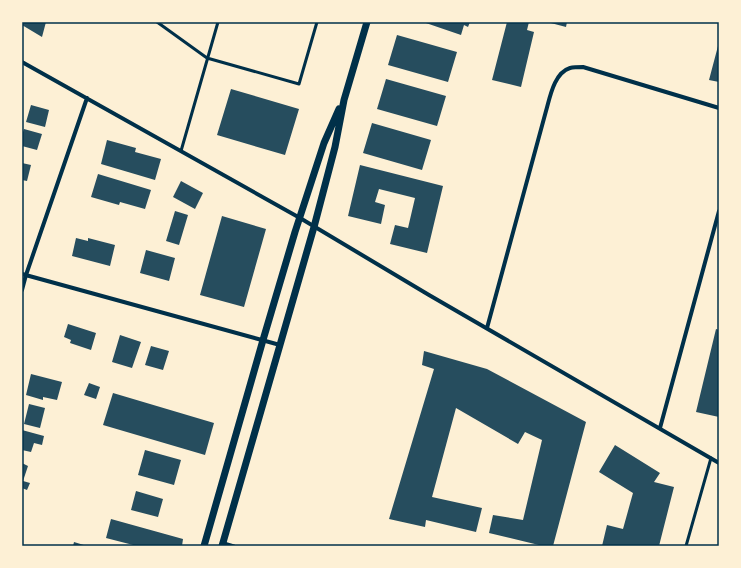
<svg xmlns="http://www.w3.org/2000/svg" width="741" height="568" font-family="Commissioner,sans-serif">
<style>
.building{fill:#264d5e}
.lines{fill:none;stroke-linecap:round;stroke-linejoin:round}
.service{stroke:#003049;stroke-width:3}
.minor{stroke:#003049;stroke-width:4}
.tertiary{stroke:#003049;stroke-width:7}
.neatline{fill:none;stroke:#003049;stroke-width:1.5}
</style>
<rect width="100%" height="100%" fill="#fdf0d5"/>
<!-- building -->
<path class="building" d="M 22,22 L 46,22 L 42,37 L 22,25 Z
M 423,22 L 470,22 L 468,27 L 464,25 L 461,35 Z
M 507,22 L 529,22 L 527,30 L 534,32 L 521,87 L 492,80 Z
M 547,22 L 567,22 L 566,27 Z
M 397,35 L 457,52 L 448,82 L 388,65 Z
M 718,46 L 719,46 L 719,82 L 709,80 Z
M 386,79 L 446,96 L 437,126 L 377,109 Z
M 231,89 L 299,109 L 285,155 L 217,135 Z
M 31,105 L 49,110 L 45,127 L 26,122 Z
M 372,123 L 431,140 L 422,170 L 363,153 Z
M 24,129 L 42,134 L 37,150 L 22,146 L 22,135 Z
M 107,140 L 136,148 L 135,152 L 161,159 L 155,180 L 101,164 Z
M 22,163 L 31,165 L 27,181 L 22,180 Z
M 360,165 L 443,186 L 427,253 L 390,244 L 395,225 L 408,228 L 415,198 L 379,189 L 375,202 L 385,205 L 381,224 L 348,216 Z
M 98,174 L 151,190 L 145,209 L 120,202 L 119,205 L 91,197 Z
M 181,181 L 203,193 L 195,209 L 173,197 Z
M 175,211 L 188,215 L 179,245 L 166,241 Z
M 222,216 L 266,229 L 244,307 L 200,295 Z
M 76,238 L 88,241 L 88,238 L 115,245 L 110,266 L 72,256 Z
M 146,250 L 175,258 L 169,281 L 140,273 Z
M 68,324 L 96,333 L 91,350 L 70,343 L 71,340 L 64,337 Z
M 716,329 L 719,330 L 719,417 L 696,412 Z
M 120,335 L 141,342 L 132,368 L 112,362 Z
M 151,346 L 169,351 L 163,370 L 145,365 Z
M 424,351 L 487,369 L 586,422 L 553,546 L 543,546 L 489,533 L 493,515 L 523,520 L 542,440 L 525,432 L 518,444 L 456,408 L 432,497 L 482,508 L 476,532 L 426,520 L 425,527 L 389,519 L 434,369 L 422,365 Z
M 31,374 L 62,382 L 57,400 L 43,397 L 43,400 L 26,395 Z
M 89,383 L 100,387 L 96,399 L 84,395 Z
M 113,393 L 214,423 L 205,455 L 103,425 Z
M 29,404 L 45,408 L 40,428 L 24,424 Z
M 22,430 L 44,436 L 42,445 L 34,443 L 31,452 L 22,450 Z
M 615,445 L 660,473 L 654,482 L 674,487 L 659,546 L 602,546 L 607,525 L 623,529 L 633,493 L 599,472 Z
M 145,450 L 181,460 L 174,485 L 138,475 Z
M 22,463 L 28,466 L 23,481 L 30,483 L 27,490 L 22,488 Z
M 136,491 L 163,499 L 158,517 L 131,510 Z
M 111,519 L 183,539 L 182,546 L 137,546 L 106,538 Z
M 74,542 L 87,546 L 73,546 Z"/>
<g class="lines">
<!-- service -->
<path class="service" d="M 157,22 L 207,58 L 299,84 L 317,22
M 181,151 L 218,22
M 224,543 L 234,546
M 686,546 L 711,458"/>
<!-- minor -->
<path class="minor" d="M 22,62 L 300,218 L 429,295 L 719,463
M 22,274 L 280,345
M 22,290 L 26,275 L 87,98
M 487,328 L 546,111 C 550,97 554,73 570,68 C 574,67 579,67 583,67 L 719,108
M 660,428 L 719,211"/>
<!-- tertiary -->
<path class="tertiary" d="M 204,546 L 263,340 L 295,232 L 324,143 L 339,109
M 222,546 L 314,227 L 335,147 L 344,100 L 367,22"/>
</g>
<!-- border -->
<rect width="741" height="568" fill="none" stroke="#fdf0d5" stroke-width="46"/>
<rect x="23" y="23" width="695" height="522" class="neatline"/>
</svg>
